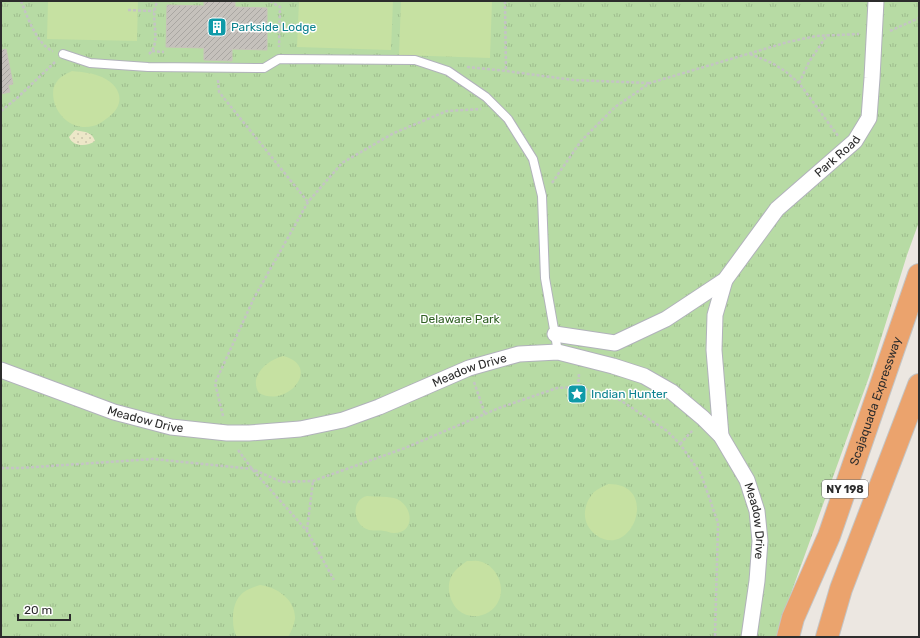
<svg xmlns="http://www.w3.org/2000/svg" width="920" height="638" font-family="Rubik,sans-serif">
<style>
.grass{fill:url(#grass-tufts)}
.sand{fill:url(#sand-dots)}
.pitch{fill:#c6e1a2}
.building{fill:url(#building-hatch);stroke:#c7c3ba}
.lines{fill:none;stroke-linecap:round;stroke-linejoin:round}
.lane-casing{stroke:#b1b2bb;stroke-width:10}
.street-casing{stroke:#b1b2bb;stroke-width:17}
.highway-casing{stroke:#c4c4c4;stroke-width:24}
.path{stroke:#c4c4c4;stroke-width:2.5;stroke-dasharray:3 2;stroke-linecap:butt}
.lane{stroke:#fff;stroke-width:8}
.street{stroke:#fff;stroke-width:15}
.highway{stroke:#eba36d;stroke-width:22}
.labels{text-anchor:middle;stroke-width:3;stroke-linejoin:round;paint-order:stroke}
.shield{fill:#fff;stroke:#6b6b6b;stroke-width:1}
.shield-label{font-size:11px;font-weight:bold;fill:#2c2c2c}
.culture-label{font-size:12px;fill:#0d838f;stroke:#fff;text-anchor:start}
.street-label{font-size:12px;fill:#2c2c2c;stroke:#fff}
.park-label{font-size:12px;fill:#316124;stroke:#fff}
</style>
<defs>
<pattern id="grass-tufts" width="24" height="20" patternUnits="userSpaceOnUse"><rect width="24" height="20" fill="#b7dba4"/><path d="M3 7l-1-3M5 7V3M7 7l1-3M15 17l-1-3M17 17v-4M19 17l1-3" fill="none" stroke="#9ebc8d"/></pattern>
<pattern id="sand-dots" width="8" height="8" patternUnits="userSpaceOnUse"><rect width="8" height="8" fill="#ede7c8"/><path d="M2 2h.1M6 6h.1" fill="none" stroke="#cbc6ac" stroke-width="1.8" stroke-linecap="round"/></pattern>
<pattern id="building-hatch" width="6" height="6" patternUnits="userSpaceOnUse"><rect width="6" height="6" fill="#c5c1bc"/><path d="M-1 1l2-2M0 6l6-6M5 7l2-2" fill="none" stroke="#a9a6a2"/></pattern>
</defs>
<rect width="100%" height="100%" fill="#ece7e1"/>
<!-- grass -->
<path class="grass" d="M 1,1 L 919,1 L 919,222 L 907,255 L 869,377 L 785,610 L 777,637 L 1,637 Z"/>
<!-- sand -->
<path class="sand" d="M 75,130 C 83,132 92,131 95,141 C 87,147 73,147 69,137 Z"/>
<!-- pitch -->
<path class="pitch" d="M 48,1 L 138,1 L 137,41 L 47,39 Z
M 299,1 L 393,1 L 391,50 L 297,47 Z
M 401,1 L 492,1 L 490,58 L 399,55 Z
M 72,71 C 82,72 93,73 102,77 C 123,87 126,106 106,119 C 102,122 98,125 93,126 C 75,131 58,118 54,101 C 53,96 52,88 56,83 C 59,77 66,74 72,71 Z
M 283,356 C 323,366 287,409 259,393 C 248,376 268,360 283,356 Z
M 608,484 C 661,483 632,561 596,535 C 581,524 582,505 594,492 C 598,489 603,486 608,484 Z
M 367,496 C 376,497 390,496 397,499 C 414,507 415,534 393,533 C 390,533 387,531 384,531 C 380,530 374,531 369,530 C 353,526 350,500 367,496 Z
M 467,561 C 472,561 477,560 482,562 C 497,567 505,586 499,600 C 492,617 471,621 458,610 C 448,600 445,582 455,571 C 458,567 463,564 467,561 Z
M 260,585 C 277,587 296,600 295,619 C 294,625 291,632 288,637 L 237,637 C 233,630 233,623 233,615 C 235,596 243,590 260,585 Z"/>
<!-- building -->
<path class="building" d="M 204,1 L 235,1 L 235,7 L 267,8 L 267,50 L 232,49 L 232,61 L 204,60 L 204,48 L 166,47 L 167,5 L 204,6 Z
M 6,49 L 13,84 L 8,85 L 10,92 L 1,94 L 1,50 Z"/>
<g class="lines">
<defs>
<path id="lane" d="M 63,54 L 90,63 L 148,67 L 264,68 L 279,59 L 415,60 L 448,71 L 486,97 L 508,119 L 533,159 L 542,196 L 545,278 L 558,352"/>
<g id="street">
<path id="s1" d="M 555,334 L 615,343 L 666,319 L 725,280 L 777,209 L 855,141 L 869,118 L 872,78 L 876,1"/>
<path id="s2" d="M 1,370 L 114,412 L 171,427 L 227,433 L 249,433 L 300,429 L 343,420 L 379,407 L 469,368 L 519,354 L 558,352 L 613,366 L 644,376 L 672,392 L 703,418 L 721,436 L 747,480 L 757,511 L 760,541 L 757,581 L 749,637"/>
<path d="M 721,436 L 714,350 L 715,315 L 725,280"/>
</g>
<g id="highway">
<path id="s3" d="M 788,637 L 793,618 L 829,536 L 919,275"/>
<path d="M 827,637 L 841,589 L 919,385"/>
</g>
</defs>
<!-- lane casing -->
<use href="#lane" class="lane-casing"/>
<!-- street casing -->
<use href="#street" class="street-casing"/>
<!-- highway casing -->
<use href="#highway" class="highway-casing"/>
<!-- path -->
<path class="path" d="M 21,1 C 27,16 37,45 53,51
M 270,1 L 280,7 L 279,47
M 505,1 L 506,71
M 128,10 L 154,11
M 274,31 L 279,31
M 890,31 L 919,18
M 152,51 L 164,52
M 149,54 C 163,42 148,14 158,1
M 750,54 L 772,63 L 785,71 L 799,83 L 838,136
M 467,67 L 506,71 L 573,80 L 649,83
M 218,80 L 219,92 L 308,202
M 799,83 L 809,62 L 827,35
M 1,111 L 17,98 L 55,62
M 552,183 L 581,141 L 615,107 L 650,83 L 788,42 L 816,36 L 859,34
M 474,382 L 485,414
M 578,387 L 579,374
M 223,416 L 215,383 L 254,298 L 308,202 L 342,163 L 394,133 L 447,111 L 481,109
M 680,444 L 693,430
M 238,450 L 252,469 L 307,531 L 334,580
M 1,468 L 20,468 L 153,459 L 252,469 L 282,482 L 313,481 L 405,448 L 499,408 L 557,388 L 578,387 L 620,400 L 667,431 L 680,444 L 701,474 L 718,523 L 715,637
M 307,530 L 313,481"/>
<!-- lane -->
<use href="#lane" class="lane"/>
<!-- street -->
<use href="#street" class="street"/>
<!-- highway -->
<use href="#highway" class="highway"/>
</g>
<!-- icons -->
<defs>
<symbol id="building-square" viewBox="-11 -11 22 22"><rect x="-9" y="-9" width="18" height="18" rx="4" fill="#0f9aa8" stroke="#fff"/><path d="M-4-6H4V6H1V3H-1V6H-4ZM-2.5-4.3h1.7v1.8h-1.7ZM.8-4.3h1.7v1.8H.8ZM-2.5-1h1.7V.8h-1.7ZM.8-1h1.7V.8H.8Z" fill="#fff"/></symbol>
<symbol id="sight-square" viewBox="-11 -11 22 22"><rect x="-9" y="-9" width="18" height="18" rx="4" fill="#0f9aa8" stroke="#fff"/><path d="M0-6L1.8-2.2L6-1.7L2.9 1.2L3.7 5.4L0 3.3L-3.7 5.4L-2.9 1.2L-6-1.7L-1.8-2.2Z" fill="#fff"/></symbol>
</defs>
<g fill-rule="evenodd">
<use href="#building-square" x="206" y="16" width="22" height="22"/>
<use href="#sight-square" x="566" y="383" width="22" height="22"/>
</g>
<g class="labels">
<!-- shield labels -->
<rect class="shield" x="822" y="480" width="46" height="18" rx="3"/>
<g class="shield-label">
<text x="845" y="493">NY 198</text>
</g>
<!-- culture labels -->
<g class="culture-label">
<text x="231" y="31">Parkside Lodge</text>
<text x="591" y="398">Indian Hunter</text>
</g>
<!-- street labels -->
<g class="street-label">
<text dy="4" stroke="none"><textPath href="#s1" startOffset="356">Park Road</textPath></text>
<text dy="4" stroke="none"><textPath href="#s2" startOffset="489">Meadow Drive</textPath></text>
<text dy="4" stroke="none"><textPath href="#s3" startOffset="252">Scajaquada Expressway</textPath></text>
<text dy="4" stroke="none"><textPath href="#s2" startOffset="153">Meadow Drive</textPath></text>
<text dy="4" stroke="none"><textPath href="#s2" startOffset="861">Meadow Drive</textPath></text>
</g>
<!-- park labels -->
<g class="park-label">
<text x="460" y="323">Delaware Park</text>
</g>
</g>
<!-- border -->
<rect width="920" height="638" fill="none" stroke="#2c2c2c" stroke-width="4"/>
<!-- scale -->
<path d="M18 614v6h52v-6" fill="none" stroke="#2c2c2c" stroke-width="2"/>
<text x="24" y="614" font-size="12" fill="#2c2c2c" stroke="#ffffff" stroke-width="3" paint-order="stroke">20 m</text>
</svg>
